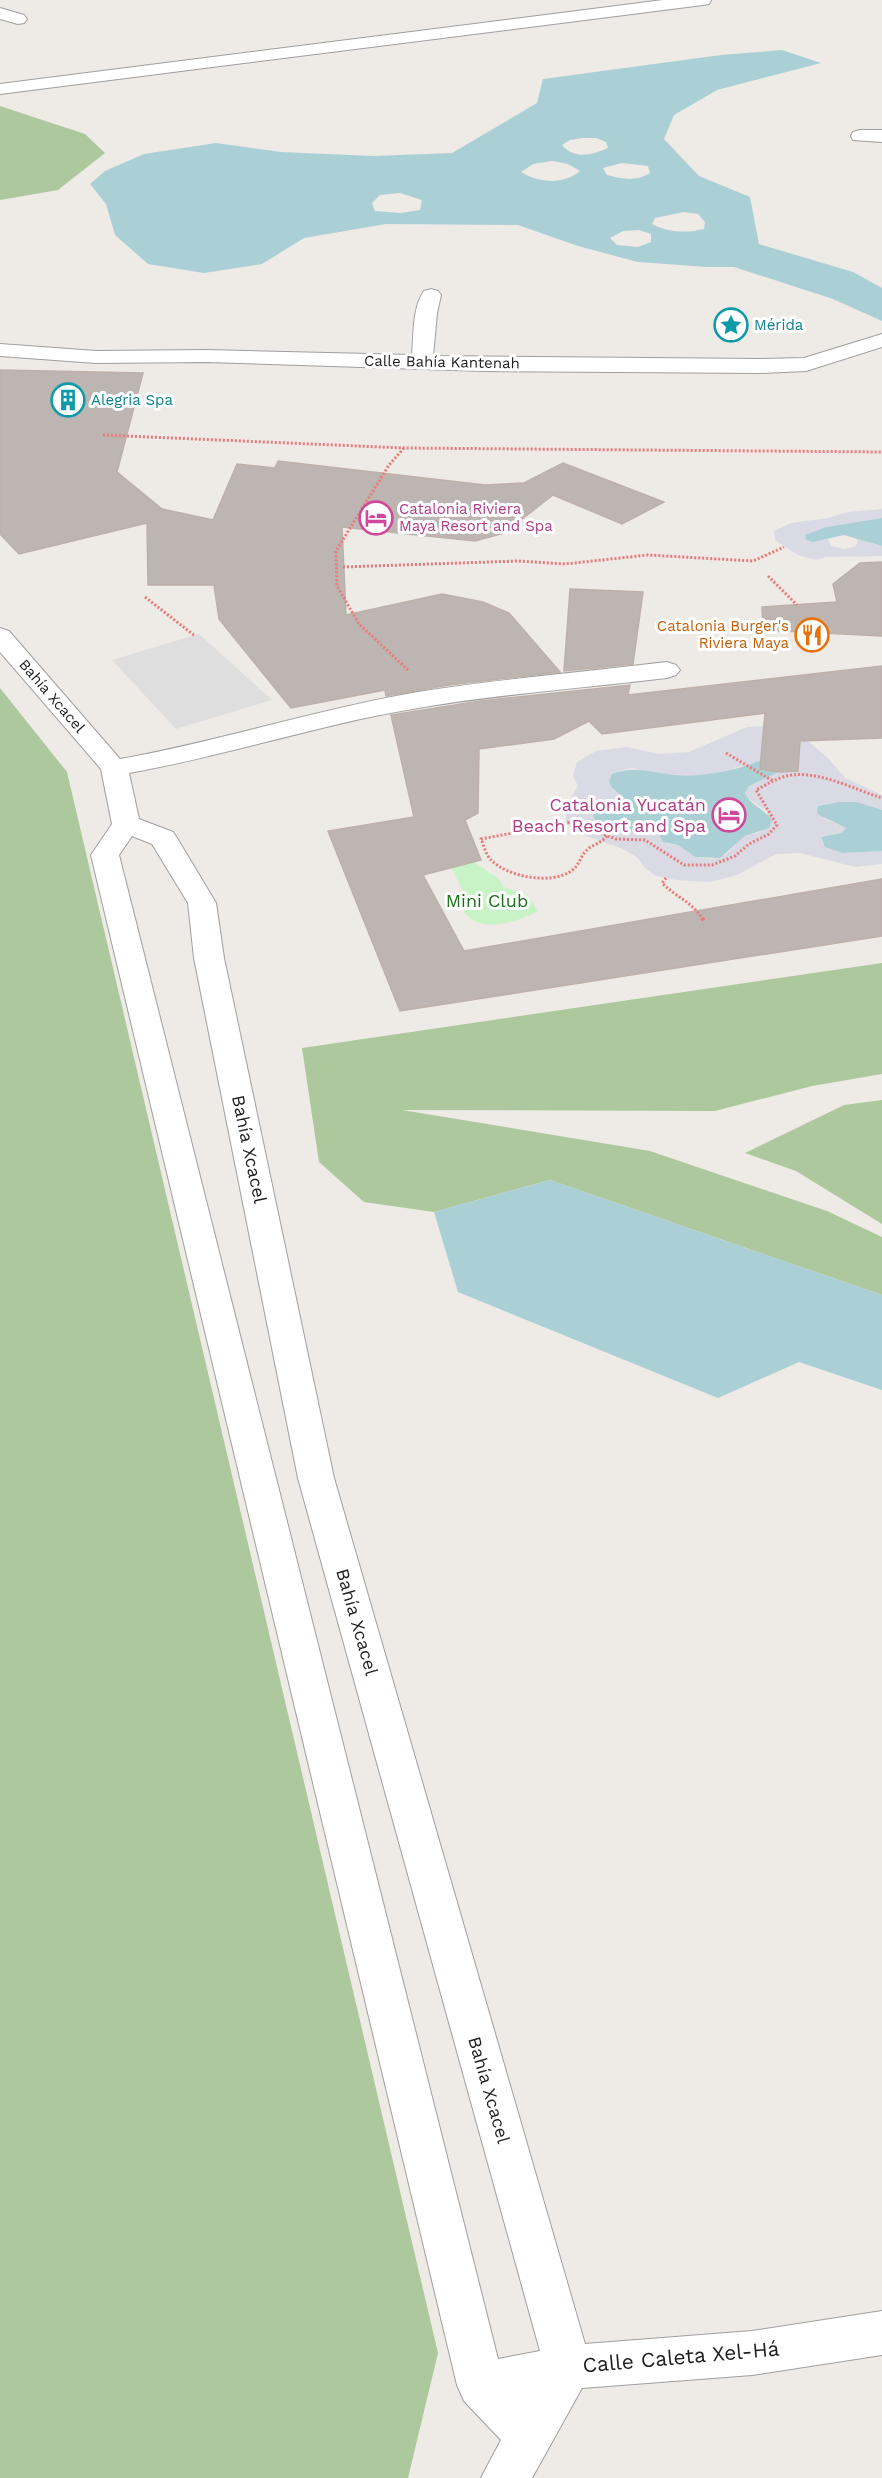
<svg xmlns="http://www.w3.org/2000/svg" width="882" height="2478" font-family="'Work Sans',sans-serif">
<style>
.forest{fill:#aec89e}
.park{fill:#c7f3c6}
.parking{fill:#dedede}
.plaza{fill:#d9dae3;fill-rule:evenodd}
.water{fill:#aad0d6;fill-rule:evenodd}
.building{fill:#bdb5b2;stroke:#beb0a9;stroke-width:1.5}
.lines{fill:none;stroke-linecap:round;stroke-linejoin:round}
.minor-casing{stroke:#9f9f9f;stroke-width:2}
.path-far1{stroke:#ea7a79;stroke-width:3;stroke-dasharray:2 2;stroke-linecap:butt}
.path{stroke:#ea7a79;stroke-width:4;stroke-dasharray:3 3;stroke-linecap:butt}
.minor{fill:#fff;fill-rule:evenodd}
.labels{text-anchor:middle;stroke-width:6;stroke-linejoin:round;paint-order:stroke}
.far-culture-label{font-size:15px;fill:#0d838f;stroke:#fff;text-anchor:start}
.far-street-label{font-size:15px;fill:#1e1e1e;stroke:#fff}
.far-hotel-label{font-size:15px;fill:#b23c85;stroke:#fff;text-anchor:start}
.far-food-label{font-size:15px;fill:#c56008;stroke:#fff;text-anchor:end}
.hotel-label{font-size:18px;fill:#b23c85;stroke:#fff;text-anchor:end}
.park-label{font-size:18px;fill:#187017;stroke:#fff}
.street-label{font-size:18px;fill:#1e1e1e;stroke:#fff}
.near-street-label{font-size:21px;fill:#1e1e1e;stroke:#fff}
</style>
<rect width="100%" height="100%" fill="#eeeae5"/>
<!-- forest -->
<path class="forest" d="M 0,106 L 85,134 L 105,153 L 58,190 L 0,200 Z
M 0,688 L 67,772 L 438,2353 L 408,2478 L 0,2478 Z
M 882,963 L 882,1074 L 812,1086 L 715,1111 L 402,1110 L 650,1151 L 827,1211 L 882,1237 L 882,1295 L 550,1180 L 434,1212 L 364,1202 L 319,1162 L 302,1048 Z
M 882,1100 L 882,1224 L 796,1171 L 745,1153 L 844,1105 Z"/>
<!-- park -->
<path class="park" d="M 474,862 L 498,878 L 504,887 L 527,895 L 538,911 C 516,923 475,936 461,907 L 466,896 L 451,868 Z"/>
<!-- parking -->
<path class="parking" d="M 199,634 L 272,700 L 176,729 L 112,660 Z"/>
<!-- plaza -->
<path class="plaza" d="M 882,509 L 882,518 L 826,527 L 813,542 L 823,538 L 828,539 L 831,546 L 845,549 L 856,546 L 858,541 L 855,538 L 882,546 L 882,556 L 826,557 L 816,560 L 798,555 L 775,540 L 774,531 L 791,523 L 828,518 L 848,512 Z
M 789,725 L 829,759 L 845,778 L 882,795 L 882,810 L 857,802 L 839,802 L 818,806 L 825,819 L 846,828 L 841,833 L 821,837 L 825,847 L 842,853 L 882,851 L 882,864 L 855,867 L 800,853 L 776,854 L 737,875 L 710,882 L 676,880 L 656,876 L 645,868 L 637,857 L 623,849 L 578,833 L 566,823 L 566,806 L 578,786 L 573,776 L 577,762 L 596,751 L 627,747 L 658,754 L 689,752 L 747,727 ZM 761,760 L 792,770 L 779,772 L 749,786 L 745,793 L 748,798 L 768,812 L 760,832 L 745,836 L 725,855 L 712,859 L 695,857 L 678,845 L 668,844 L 656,828 L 607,804 L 628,800 L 612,789 L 612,774 L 620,771 L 632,768 L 663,774 L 703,776 L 722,772 Z"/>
<!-- water -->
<path class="water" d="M 782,50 L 821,63 L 717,90 L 674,115 L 664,139 L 699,176 L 750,197 L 759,244 L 853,272 L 882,288 L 882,321 L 833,299 L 734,267 L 707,267 L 638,262 L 578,246 L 518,225 L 386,224 L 304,238 L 262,264 L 204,273 L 148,264 L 115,235 L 106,204 L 90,184 L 105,171 L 144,154 L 216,143 L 281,152 L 374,156 L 452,153 L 537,103 L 543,79 L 721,55 ZM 582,138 L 596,138 L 606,142 L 608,148 C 592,155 575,160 562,145 L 570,140 ZM 552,161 L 568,164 L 580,171 C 563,185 539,183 521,172 L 533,164 ZM 622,163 L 648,166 L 650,173 C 636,182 622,179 607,175 L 603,168 ZM 400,193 L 422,200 L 420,210 L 401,213 L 375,211 L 372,203 L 380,195 ZM 684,212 L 698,214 L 705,222 L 704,229 C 686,233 669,233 652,224 L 655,218 ZM 639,230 L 651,234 L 651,242 L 638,247 L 617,245 L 610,238 L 623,231 Z
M 882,518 L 882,546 L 844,535 L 813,542 L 806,540 L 805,535 L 826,527 Z
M 761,760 L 767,769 L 779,772 L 749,786 L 745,793 C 751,806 765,809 772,820 L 769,828 L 745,836 L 720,858 L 695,857 L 678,845 L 663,842 L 656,828 C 637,828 598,842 593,813 L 607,804 L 628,801 L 612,788 L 609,782 L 612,774 C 637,765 650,773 675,775 C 706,777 733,771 761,760 Z
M 839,802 L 857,802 L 882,810 L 882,851 L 842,853 L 825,847 L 821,837 L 841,833 L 846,828 L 819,815 L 817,812 L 818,806 Z
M 550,1180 L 882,1295 L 882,1390 L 799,1362 L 718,1398 L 458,1292 L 434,1212 Z"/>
<!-- building -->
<path class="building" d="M 0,370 L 143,373 L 117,472 L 162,509 L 213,520 L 237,464 L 275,468 L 278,461 L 485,485 L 524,483 L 563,463 L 664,502 L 622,524 L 553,495 L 504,533 L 475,541 L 342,527 L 346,615 L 442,594 L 483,602 L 509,613 L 560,672 L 449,685 L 386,696 L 385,690 L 291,708 L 219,619 L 214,585 L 148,585 L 147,523 L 19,554 L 0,534 Z
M 882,562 L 882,636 L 763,630 L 762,607 L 837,602 L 833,584 L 860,563 Z
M 570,589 L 643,592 L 633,664 L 564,671 Z
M 882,666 L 882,738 L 800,741 L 798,771 L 779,772 L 760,769 L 765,713 L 602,734 L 589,721 L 554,739 L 479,749 L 478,813 L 465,820 L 481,860 L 423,875 L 464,951 L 882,879 L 882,936 L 400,1011 L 328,831 L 414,817 L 391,715 L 480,701 L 630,685 L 628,695 Z"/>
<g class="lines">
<defs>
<path id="minor" d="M 663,0 L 711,0 L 709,4 L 703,5 L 0,94 L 0,84 Z
M 0,8 L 24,15 L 27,19 L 24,23 L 18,24 L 0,19 Z
M 860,130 L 882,130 L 882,142 L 853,140 L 851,136 L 853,132 Z
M 431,289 L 438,291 L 441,295 L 437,313 L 433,356 L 760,359 L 804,358 L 882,334 L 882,347 L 806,371 L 760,373 L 484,371 L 207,362 L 96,363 L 0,356 L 0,344 L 96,351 L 207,350 L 412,355 C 414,335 412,308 424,291 Z
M 0,628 L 9,631 L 120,759 C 221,741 318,709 418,692 C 500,679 584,672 667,662 L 676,665 L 680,670 L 676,675 L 667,678 C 584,688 500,694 418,708 C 320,724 226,756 129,773 L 139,819 L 173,832 L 177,838 L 216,903 L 224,958 L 334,1478 L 585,2344 L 752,2331 L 882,2311 L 882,2355 L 752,2375 L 582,2388 L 532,2478 L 481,2478 L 501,2440 L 464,2401 L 457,2385 L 91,855 L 112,824 L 101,769 L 0,652 ZM 132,836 L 152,844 L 188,903 L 194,958 L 298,1478 L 540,2351 L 498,2359 L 119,855 Z"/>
</defs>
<!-- minor casing -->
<use href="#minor" class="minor-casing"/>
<!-- path-far1 -->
<path class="path-far1" d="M 103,435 L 404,448 L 882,452
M 404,448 L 389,465 L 336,551 L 337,586 L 359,624 L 408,670
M 343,567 L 518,561 L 565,564 L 648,555 L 753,561 L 784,547
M 768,576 L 797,605
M 145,597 L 195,636
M 726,753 L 773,781
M 607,836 C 601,844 590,845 585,852 C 580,858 579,866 571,871 C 551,885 508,877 491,860 C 486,855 484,846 481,839 L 577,821 L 592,830 L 616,839 L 645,840 L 684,865 L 712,865 L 735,856 L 749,844 L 769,834 L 777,825 L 756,790 C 766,785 775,779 786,776 C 817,769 853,789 882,798
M 666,878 L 662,883 C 677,898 691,901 703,919"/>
<!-- path -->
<path class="path" d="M 702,918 L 705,923"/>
<!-- minor -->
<use href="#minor" class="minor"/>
</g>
<!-- icons -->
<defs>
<symbol id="sight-ring" viewBox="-11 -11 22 22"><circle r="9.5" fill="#fff" stroke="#0f9aa8" stroke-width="1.5"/><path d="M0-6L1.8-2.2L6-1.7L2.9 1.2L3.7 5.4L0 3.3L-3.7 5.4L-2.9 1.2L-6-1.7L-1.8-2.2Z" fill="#0f9aa8"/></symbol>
<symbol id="building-ring" viewBox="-11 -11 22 22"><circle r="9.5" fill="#fff" stroke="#0f9aa8" stroke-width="1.5"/><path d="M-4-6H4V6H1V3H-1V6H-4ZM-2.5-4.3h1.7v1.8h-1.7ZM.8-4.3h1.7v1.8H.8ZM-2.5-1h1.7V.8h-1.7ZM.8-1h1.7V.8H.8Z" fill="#0f9aa8"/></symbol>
<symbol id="hotel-ring" viewBox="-11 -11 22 22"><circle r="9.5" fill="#fff" stroke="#d1479c" stroke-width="1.5"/><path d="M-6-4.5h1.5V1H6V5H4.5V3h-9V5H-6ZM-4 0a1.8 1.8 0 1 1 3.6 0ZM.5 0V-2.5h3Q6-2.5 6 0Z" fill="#d1479c"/></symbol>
<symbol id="restaurant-ring" viewBox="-11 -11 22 22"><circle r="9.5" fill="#fff" stroke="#e8710a" stroke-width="1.5"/><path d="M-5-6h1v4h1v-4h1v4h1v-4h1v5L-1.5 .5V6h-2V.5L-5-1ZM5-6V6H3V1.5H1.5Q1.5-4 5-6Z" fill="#e8710a"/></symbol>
</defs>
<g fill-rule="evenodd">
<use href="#sight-ring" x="712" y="306" width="38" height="38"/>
<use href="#building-ring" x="49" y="381" width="38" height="38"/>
<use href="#hotel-ring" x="357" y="499" width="38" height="38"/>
<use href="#restaurant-ring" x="793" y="616" width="38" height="38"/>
<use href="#hotel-ring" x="710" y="796" width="38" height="38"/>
</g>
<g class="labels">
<!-- far-culture labels -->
<g class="far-culture-label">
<text x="754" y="330">Mérida</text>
<text x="91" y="405">Alegria Spa</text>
</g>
<!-- far-street labels -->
<g class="far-street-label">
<text transform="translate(442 362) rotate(1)" y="5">Calle Bahía Kantenah</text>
<text transform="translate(52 696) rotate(49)" y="5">Bahía Xcacel</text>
</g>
<!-- far-hotel labels -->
<g class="far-hotel-label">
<text x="399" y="514">Catalonia Riviera<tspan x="399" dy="17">Maya Resort and Spa</tspan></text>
</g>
<!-- far-food labels -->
<g class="far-food-label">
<text x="789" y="631">Catalonia Burger's<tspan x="789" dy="17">Riviera Maya</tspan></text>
</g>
<!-- hotel labels -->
<g class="hotel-label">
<text x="706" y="811">Catalonia Yucatán<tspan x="706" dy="21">Beach Resort and Spa</tspan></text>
</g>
<!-- park labels -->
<g class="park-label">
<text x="487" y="907">Mini Club</text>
</g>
<!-- street labels -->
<g class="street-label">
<text transform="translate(249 1149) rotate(78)" y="6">Bahía Xcacel</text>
<text transform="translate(357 1622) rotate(74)" y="6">Bahía Xcacel</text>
<text transform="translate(489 2090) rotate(74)" y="6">Bahía Xcacel</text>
</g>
<!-- near-street labels -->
<g class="near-street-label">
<text transform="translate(681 2357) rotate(-5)" y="7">Calle Caleta Xel-Há</text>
</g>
</g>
</svg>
